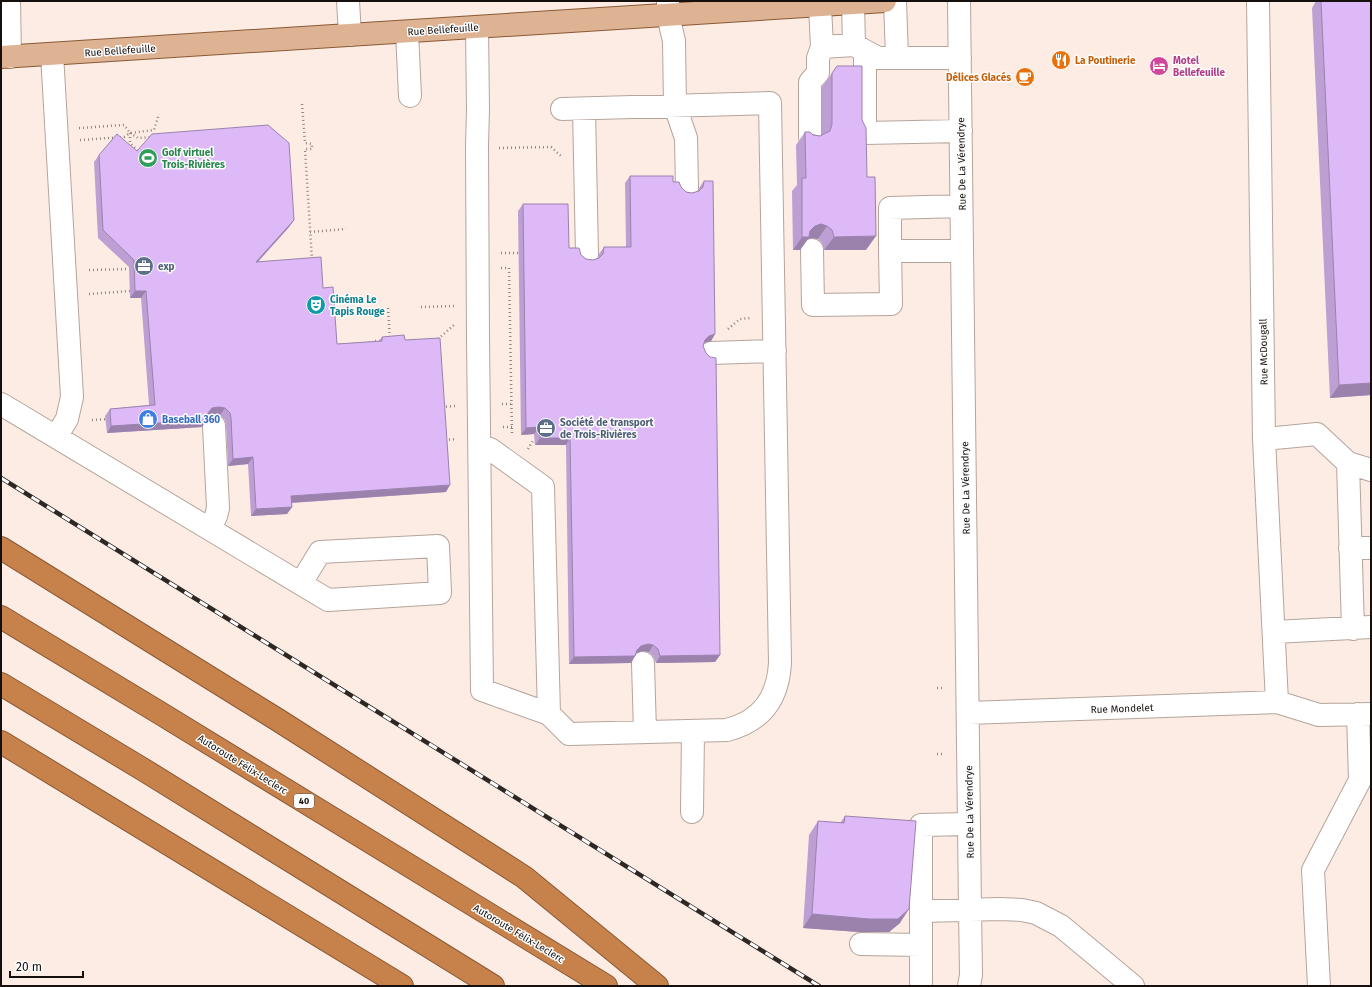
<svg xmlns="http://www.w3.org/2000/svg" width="1372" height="987" font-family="'Fira Sans',sans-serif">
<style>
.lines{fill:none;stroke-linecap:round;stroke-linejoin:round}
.minor-casing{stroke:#b4a59c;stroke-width:24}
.major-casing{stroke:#895935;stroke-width:24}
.highway-casing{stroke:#895935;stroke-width:24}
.path{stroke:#90857f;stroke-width:2.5;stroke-dasharray:1 3;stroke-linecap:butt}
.minor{stroke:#fff;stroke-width:22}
.major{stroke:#ddb393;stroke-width:22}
.highway{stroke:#c7814b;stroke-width:22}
.rail-casing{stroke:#2e2824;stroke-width:4.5}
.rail{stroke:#fdfdfd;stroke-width:3;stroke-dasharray:9;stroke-linecap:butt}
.wall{fill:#be9fd4}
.shaded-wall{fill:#9b82ad}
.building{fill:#ddb9f7;stroke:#9b82ad}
.labels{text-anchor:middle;stroke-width:3;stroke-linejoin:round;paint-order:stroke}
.shield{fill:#fdfdfd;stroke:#5b5755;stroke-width:1}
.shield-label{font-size:9px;font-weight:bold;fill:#15100d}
.street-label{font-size:10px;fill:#15100d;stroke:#fdfdfd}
.food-label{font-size:10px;font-weight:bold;fill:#c56008;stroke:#fdfdfd;text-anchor:start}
.hotel-label{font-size:10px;font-weight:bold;fill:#b23c85;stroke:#fdfdfd;text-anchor:start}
.leisure-label{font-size:10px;font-weight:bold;fill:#27864d;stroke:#fdfdfd;text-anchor:start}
.service-label{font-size:10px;font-weight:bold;fill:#4e5e75;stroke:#fdfdfd;text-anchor:start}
.culture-label{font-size:10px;font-weight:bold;fill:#0d838f;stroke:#fdfdfd;text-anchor:start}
.shop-label{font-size:10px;font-weight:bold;fill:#366cbe;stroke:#fdfdfd;text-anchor:start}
</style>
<rect width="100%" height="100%" fill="#fdece3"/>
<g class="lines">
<defs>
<path id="minor" d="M 9,1 L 10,57
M 348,1 L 350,35
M 668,1 L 668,15 L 674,41 L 675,106 L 686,138 L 687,188
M 895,1 L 897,58
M 959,1 L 970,909 L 971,975 L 969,986
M 1258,1 L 1264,439 L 1277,702
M 853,3 L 854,45
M 820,6 L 822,47 L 854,45 L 878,58 L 960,58
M 477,27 L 478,109 L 477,146 L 478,339 L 482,690 L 549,714 L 543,487 L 490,449 L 480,446
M 407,32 L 410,96
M 865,51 L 865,133 L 961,131
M 52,54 L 72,397 L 67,419 L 56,437
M 584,109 L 587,255
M 810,137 L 810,82 L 818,73 L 818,58 L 822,47
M 961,206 L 890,208 L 890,251 L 962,251
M 812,250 L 813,305 L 891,304 L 890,251
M 711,353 L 775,351
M 1,404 L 328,600 L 440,593 L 438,546 L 320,552 L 301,583
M 1264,439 L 1317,434 L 1348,463 L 1353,629
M 1348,463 L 1371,470
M 210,529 L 216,516 L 218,508 L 214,426
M 1350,548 L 1371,548
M 1274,632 L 1371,627
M 643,663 L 645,732
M 968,713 L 1277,702 L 1319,715 L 1371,714
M 549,714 L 569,734 L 727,730 C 762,721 778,698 780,663 L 770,103 L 562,109
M 692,812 L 693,731
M 969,824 L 921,825 L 921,911 L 1000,909 L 1022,910 L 1036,913 L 1061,926 L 1133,986
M 861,944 L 921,945 L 921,911
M 921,945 L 921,982
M 1319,986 L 1313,870 L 1360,780 L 1358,714"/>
<path id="major" d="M 1,57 L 885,1"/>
<path id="highway" d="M 1,548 L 278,720 L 524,877 L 657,986
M 1,617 L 155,710 L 606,986
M 1,684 L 144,770 L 493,986
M 1,742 L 402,986"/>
</defs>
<!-- minor casing -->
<use href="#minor" class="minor-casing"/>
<!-- major casing -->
<use href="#major" class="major-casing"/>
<!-- highway casing -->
<use href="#highway" class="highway-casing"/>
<!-- path -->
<path class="path" d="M 302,104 L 305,143 L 312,144 L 312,149 L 305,149 L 312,260
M 79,128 L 124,125 L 130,133 L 154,130 L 159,114
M 130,133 L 138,138 L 152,137
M 130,133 L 130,143 L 138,151
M 80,140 L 124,137 L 130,133
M 499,148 L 551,147 L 561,156
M 310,232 L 346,229
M 501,253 L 518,253
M 501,268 L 509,268 L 512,436
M 89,270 L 129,269
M 89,294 L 130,291
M 421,307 L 454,306
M 388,308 L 390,340
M 333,310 L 351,309
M 728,329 L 740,319 L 751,318
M 438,339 L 454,325
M 375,345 L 375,341 L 382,341
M 502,404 L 512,404
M 442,407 L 455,406
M 92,420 L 109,419
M 503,427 L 512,427
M 445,440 L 456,439
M 528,449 L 534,439
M 937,688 L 942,688
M 937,754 L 943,754"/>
<!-- minor -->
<use href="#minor" class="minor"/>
<!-- major -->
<use href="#major" class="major"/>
<!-- highway -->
<use href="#highway" class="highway"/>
<defs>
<path id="rail" d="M 1,478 L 819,986"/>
</defs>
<!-- rail casing -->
<use href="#rail" class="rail-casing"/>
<!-- rail -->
<use href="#rail" class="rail"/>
</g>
<!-- wall -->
<path class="wall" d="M 1316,1 L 1371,1 L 1371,395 L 1330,398 L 1312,8 Z
M 832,73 L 862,120 L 866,250 L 824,250 L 822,243 L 818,239 L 812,238 L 808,239 L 800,250 L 793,250 L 792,191 L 797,185 L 796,145 L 805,132 L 820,136 L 822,135 L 822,87 Z
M 137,151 L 294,220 L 289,227 L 258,262 L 323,288 L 337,344 L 379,341 L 382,337 L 405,340 L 446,492 L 292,503 L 292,507 L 287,514 L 251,516 L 248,464 L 228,466 L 226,425 L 225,420 L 220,415 L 214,414 L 208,415 L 206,420 L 202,427 L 107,433 L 105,416 L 110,409 L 149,405 L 141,298 L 130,298 L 129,267 L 98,238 L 94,162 L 99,155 Z
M 630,176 L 673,182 L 681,187 L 686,192 L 692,193 L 699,191 L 699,188 L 704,181 L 715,334 L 711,341 L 704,343 L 703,346 L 720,655 L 715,662 L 656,663 L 653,656 L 649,652 L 643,651 L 636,653 L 631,663 L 569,664 L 566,445 L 535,445 L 534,434 L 521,435 L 518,211 L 523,204 L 569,248 L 581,255 L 586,259 L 593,260 L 598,259 L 599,254 L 604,247 L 626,247 L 625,183 Z
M 845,816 L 900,923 L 889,932 L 859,932 L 803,928 L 809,835 L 818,821 L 840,823 Z"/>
<!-- shaded-wall -->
<path class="shaded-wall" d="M 294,220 L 289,227 L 251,269 L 256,262 Z
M 821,224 L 827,226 L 818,239 L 812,238 L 808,239 L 800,250 L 793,250 L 802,237 L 810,231 L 815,226 Z
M 876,236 L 866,250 L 824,250 L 834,237 Z
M 135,291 L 146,291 L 141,298 L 130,298 Z
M 715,334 L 711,341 L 704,343 L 705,340 L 709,336 Z
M 1371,383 L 1371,395 L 1330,398 L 1339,385 Z
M 219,407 L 225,408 L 220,415 L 214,414 L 208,415 L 206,420 L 202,427 L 107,433 L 111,426 L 208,413 L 212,408 Z
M 539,427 L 534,434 L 521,435 L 526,428 Z
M 540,438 L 570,438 L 566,445 L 535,445 Z
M 253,457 L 248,464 L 228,466 L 233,459 Z
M 450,485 L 446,492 L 287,503 L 291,496 Z
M 292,507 L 287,514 L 251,516 L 256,509 Z
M 648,644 L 653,645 L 649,652 L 643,651 L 636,653 L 635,656 L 631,663 L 569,664 L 574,657 L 637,650 L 641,646 Z
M 720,655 L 715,662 L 656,663 L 660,656 Z
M 909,909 L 900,923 L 889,932 L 859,932 L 803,928 L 812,914 Z"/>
<!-- building -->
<path class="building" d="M 1321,1 L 1371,1 L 1371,383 L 1339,385 Z
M 837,66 L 862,66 L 862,120 L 866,128 L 867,177 L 875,177 L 876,236 L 834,237 L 832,230 L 827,226 L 821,224 L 815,226 L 810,231 L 809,237 L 802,237 L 802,178 L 806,178 L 805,132 L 810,132 L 813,135 L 820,136 L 830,131 L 832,124 L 832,73 Z
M 268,125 L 289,143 L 294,220 L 256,262 L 321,257 L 323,288 L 333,287 L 337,344 L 382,341 L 382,337 L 404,335 L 405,340 L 440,338 L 450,485 L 291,496 L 292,507 L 256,509 L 253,457 L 233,459 L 231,418 L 230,413 L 225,408 L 219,407 L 212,408 L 208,413 L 206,420 L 111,426 L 110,409 L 155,405 L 146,291 L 135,291 L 134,260 L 103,230 L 99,155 L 117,134 L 137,151 L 152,134 Z
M 630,176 L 673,176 L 673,182 L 679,182 L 681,187 L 686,192 L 692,193 L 699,191 L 703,187 L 704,181 L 713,181 L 715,334 L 709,336 L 705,340 L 703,346 L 706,353 L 710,357 L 716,358 L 720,655 L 660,656 L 658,649 L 653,645 L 648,644 L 641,646 L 637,650 L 635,656 L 574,657 L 570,438 L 540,438 L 539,427 L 526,428 L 523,204 L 568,204 L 569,248 L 579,248 L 581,255 L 586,259 L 593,260 L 599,258 L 603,254 L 604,247 L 631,247 Z
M 845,816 L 916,821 L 909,909 L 898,919 L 869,919 L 812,914 L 818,821 L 844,823 Z"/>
<!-- icons -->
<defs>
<symbol id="restaurant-disc" viewBox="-11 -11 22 22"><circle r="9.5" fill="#e8710a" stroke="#fdfdfd"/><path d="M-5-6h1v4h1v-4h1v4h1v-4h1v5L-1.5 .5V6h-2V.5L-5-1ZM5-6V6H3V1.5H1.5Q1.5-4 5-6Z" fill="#fff"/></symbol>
<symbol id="hotel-disc" viewBox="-11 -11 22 22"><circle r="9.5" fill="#d1479c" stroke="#fdfdfd"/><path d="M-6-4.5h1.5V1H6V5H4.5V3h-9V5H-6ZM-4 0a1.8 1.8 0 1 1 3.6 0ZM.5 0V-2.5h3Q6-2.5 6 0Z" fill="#fff"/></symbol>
<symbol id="cafe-disc" viewBox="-11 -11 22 22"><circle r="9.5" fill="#e8710a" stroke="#fdfdfd"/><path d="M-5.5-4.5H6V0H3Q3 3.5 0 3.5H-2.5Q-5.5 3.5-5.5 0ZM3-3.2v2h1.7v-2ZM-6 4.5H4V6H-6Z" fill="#fff"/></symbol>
<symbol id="stadium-disc" viewBox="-11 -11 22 22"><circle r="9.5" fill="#2e9e5b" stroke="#fdfdfd"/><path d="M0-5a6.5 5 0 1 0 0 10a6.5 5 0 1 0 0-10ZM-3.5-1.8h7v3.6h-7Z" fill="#fff"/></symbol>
<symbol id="office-disc" viewBox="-11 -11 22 22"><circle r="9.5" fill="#5c6f8a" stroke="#fdfdfd"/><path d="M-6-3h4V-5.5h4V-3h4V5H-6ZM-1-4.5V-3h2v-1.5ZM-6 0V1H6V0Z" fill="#fff"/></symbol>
<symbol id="theatre-disc" viewBox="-11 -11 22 22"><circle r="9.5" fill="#0f9aa8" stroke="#fdfdfd"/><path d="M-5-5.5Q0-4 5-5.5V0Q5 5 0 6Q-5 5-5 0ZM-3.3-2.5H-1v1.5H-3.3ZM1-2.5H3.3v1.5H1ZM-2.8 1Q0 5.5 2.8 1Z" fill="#fff"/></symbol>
<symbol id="shop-disc" viewBox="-11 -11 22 22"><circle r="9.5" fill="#3f7fe0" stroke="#fdfdfd"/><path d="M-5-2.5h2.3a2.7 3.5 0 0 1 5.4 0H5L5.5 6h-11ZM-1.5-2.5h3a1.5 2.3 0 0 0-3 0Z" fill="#fff"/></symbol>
</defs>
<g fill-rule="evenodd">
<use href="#restaurant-disc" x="1050" y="49" width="22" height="22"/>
<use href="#hotel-disc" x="1148" y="55" width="22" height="22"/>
<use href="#cafe-disc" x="1014" y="66" width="22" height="22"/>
<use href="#stadium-disc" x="137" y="147" width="22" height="22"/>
<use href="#office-disc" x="133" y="255" width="22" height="22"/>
<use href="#theatre-disc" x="305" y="294" width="22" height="22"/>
<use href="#shop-disc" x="137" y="408" width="22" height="22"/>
<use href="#office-disc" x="535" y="417" width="22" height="22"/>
</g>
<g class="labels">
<!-- shield labels -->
<rect class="shield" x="294" y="794" width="20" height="14" rx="3"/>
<g class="shield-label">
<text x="304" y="804">40</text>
</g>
<!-- street labels -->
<g class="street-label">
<text transform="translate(443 29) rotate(-4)" y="4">Rue Bellefeuille</text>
<text transform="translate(120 50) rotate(-4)" y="4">Rue Bellefeuille</text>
<text transform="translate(961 164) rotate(-91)" y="4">Rue De La Vérendrye</text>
<text transform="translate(1263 352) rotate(-91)" y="4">Rue McDougall</text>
<text transform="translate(965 488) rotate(-91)" y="4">Rue De La Vérendrye</text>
<text transform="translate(1122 708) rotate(-2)" y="4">Rue Mondelet</text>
<text transform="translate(243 764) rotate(32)" y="4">Autoroute Félix-Leclerc</text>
<text transform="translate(969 812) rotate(-91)" y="4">Rue De La Vérendrye</text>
<text transform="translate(519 933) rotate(31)" y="4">Autoroute Félix-Leclerc</text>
</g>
<!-- food labels -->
<g class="food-label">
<text x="1075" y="64">La Poutinerie</text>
<text x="1011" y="81" text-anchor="end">Délices Glacés</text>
</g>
<!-- hotel labels -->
<g class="hotel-label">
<text x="1173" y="64">Motel<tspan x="1173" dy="12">Bellefeuille</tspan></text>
</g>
<!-- leisure labels -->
<g class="leisure-label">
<text x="162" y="156">Golf virtuel<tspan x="162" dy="12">Trois-Rivières</tspan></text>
</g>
<!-- service labels -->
<g class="service-label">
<text x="158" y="270">exp</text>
<text x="560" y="426">Société de transport<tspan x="560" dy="12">de Trois-Rivières</tspan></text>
</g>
<!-- culture labels -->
<g class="culture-label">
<text x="330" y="303">Cinéma Le<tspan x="330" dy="12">Tapis Rouge</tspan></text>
</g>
<!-- shop labels -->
<g class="shop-label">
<text x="162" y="423">Baseball 360</text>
</g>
</g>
<!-- border -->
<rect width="1372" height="987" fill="none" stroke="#15100d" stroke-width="4"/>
<!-- scale -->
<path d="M10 971v6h73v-6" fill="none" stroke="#15100d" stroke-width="2"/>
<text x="16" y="971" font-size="12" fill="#15100d" stroke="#fdfdfd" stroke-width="3" paint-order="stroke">20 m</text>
</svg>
